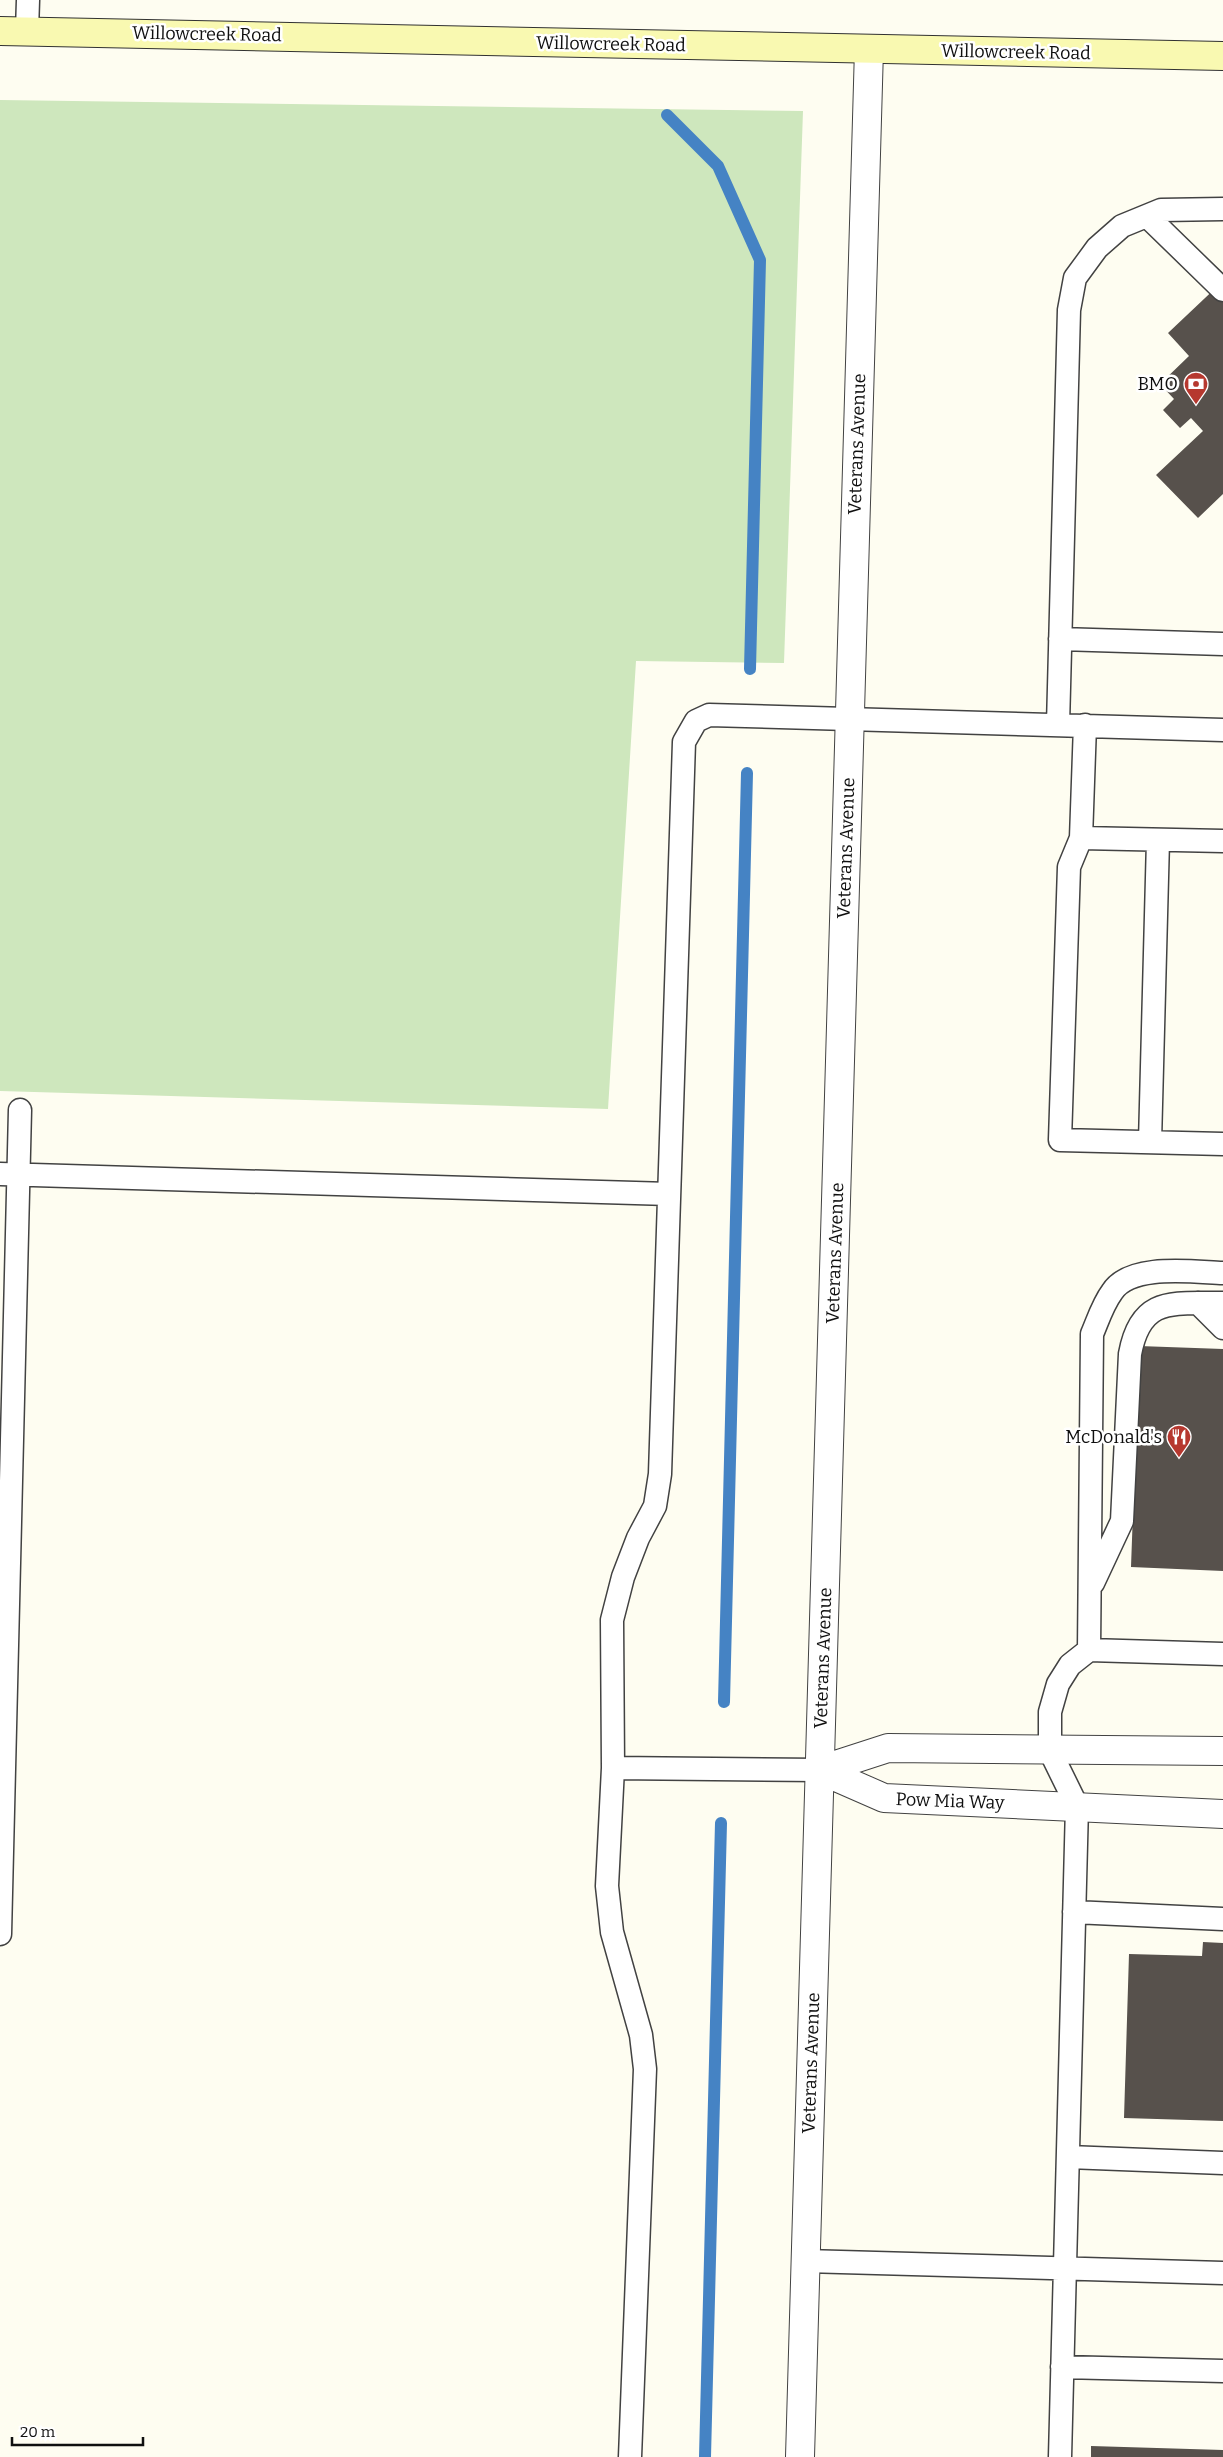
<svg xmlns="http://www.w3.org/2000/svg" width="1223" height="2457" font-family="Bitter,serif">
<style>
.green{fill:#cee7bd}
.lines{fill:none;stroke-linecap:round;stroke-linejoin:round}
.stream{stroke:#4583c4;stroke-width:12}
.building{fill:#57514c}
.lane-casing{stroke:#424242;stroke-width:25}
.street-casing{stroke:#424242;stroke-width:30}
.secondary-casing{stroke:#313131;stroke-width:30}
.lane{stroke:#fff;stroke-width:22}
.street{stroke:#fff;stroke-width:28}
.secondary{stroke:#f9f9b1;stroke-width:28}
.labels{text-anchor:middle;stroke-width:5;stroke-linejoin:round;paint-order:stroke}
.street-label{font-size:18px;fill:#0f0f0f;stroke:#fff}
.poi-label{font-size:18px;fill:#0f0f0f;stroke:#fff;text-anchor:end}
</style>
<rect width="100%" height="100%" fill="#fefdf1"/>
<!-- green -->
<path class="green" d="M 0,100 L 803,111 L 784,663 L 636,661 L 608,1109 L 0,1091 Z"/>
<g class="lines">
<!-- stream -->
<path class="stream" d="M 667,115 L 718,166 L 760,260 L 750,669
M 724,1702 L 747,773
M 705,2457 L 721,1823"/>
</g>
<!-- building -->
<path class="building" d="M 1223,281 L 1223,494 L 1198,518 L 1156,475 L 1203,431 L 1191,418 L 1180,428 L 1163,410 L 1174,399 L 1160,384 L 1189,356 L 1168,333 Z
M 1139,1346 L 1223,1349 L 1223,1571 L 1131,1567 Z
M 1203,1942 L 1223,1943 L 1223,2121 L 1124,2118 L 1129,1954 L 1202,1956 Z
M 1091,2446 L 1223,2450 L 1223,2457 L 1091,2457 Z"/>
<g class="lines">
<defs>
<path id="lane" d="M 27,31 L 28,0
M 1147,216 L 1223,290
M 1060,639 L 1223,644
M 1058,725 L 1069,310 L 1075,278 L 1097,248 L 1122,226 L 1161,210 L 1223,209
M 1085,725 L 1081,838 L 1223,841
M 1081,838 L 1069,867 L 1060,1140 L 1223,1144
M 1150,1142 L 1158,840
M 0,1174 L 669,1194
M 1198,1303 L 1223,1328
M 1093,1583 L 1122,1521 L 1130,1354 C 1141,1295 1174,1304 1223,1303
M 1089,1650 L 1092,1334 C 1098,1320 1103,1304 1112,1292 C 1130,1263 1193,1272 1223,1273
M 613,1768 L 820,1770
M 1074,1912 L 1223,1919
M 0,1934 L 20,1110
M 1068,2157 L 1223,2163
M 805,2261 L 1223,2273
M 1062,2367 L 1223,2371
M 630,2457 L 645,2069 L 641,2035 L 612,1932 L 607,1886 L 613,1768 L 612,1620 L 623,1577 L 638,1538 L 655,1506 L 660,1474 L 684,742 L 696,721 L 709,715 L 1223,730
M 1060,2457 L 1077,1806 L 1050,1751 L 1050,1712 L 1058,1684 L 1070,1665 L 1089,1650 L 1223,1654"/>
<path id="street" d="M 820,1770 L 884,1798 L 1223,1814
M 820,1770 L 888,1748 L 1223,1751
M 800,2457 L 869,49"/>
<path id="secondary" d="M 0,31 L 1223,56"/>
</defs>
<!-- lane casing -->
<use href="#lane" class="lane-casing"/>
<!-- street casing -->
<use href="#street" class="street-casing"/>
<!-- secondary casing -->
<use href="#secondary" class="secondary-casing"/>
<!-- lane -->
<use href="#lane" class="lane"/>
<!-- street -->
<use href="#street" class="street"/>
<!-- secondary -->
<use href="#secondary" class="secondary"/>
</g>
<!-- icons -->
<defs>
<symbol id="bank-pin" viewBox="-11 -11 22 30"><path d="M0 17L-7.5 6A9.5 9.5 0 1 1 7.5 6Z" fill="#b6382f" stroke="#fff"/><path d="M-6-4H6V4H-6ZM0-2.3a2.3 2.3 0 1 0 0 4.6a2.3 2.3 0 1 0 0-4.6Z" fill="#fff"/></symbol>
<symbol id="restaurant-pin" viewBox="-11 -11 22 30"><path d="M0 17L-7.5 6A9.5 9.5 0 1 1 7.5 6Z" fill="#b6382f" stroke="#fff"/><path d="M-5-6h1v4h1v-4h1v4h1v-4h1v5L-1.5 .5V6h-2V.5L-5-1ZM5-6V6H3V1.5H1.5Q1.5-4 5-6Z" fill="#fff"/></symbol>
</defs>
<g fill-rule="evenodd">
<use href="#bank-pin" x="1182" y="370" width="28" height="38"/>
<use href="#restaurant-pin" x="1165" y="1423" width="28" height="38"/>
</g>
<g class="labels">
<!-- street labels -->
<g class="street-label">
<text transform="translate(207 34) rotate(1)" y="6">Willowcreek Road</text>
<text transform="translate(611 44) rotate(1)" y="6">Willowcreek Road</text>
<text transform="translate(1016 52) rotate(1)" y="6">Willowcreek Road</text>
<text transform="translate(857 444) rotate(-88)" y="6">Veterans Avenue</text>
<text transform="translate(846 848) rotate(-88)" y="6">Veterans Avenue</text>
<text transform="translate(835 1253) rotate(-88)" y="6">Veterans Avenue</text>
<text transform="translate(823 1658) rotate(-88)" y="6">Veterans Avenue</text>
<text transform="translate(950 1801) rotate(2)" y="6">Pow Mia Way</text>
<text transform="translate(811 2063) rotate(-88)" y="6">Veterans Avenue</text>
</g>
<!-- poi labels -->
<g class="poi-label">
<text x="1178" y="390">BMO</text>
<text x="1162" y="1443">McDonald's</text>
</g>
</g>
<!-- scale -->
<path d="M12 2437v8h131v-8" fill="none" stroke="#0f0f0f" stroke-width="2.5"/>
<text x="20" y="2437" font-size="15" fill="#0f0f0f" stroke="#ffffff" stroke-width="4" paint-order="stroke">20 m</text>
</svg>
